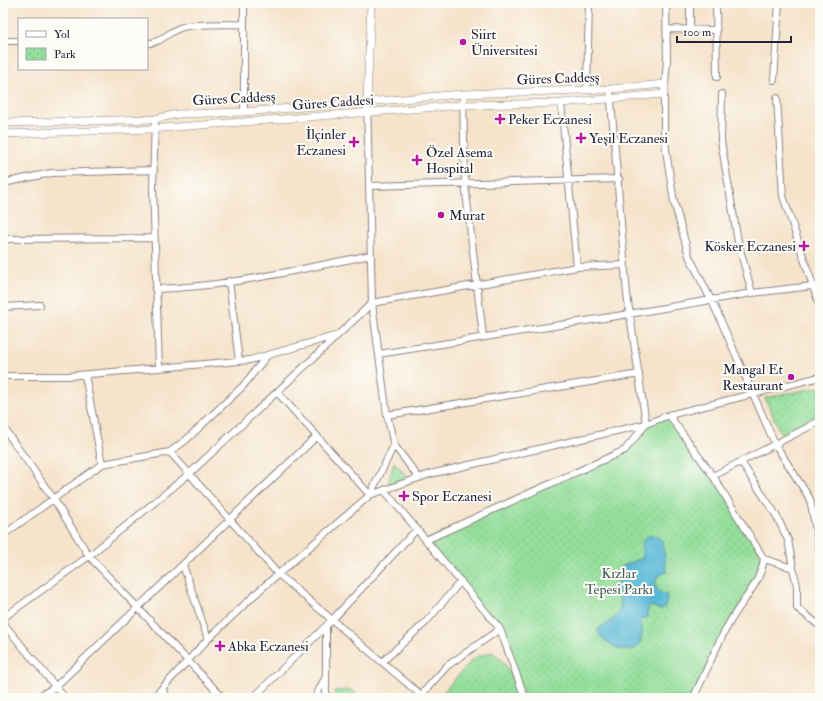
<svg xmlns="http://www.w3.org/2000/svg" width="823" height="701" font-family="'IM FELL Double Pica',serif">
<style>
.grass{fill:#94df9b;stroke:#5b806b}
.park{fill:url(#park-dots);stroke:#5b806b}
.water{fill:#57b8d6;stroke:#3c6d88}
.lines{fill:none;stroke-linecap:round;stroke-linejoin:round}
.minor-casing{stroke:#8c8282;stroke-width:8}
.tertiary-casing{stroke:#8c8282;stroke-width:8}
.minor{stroke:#fff;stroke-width:6}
.tertiary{stroke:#fff;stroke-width:7}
.poi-dot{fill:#b5179e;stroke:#fdfcf7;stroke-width:1.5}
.labels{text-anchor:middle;stroke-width:4;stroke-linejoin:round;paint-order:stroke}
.poi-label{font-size:14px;fill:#22223b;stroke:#fdfcf7;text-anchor:start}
.street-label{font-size:14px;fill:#22223b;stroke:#fdfcf7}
.park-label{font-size:14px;fill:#445b58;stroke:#fdfcf7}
</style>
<defs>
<pattern id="park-dots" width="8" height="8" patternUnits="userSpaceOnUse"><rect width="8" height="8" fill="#94df9b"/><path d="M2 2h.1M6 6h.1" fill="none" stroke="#7fbf86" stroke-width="1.8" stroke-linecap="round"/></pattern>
</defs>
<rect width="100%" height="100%" fill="#fdfcf7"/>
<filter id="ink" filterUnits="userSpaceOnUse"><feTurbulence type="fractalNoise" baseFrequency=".025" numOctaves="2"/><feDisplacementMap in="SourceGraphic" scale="8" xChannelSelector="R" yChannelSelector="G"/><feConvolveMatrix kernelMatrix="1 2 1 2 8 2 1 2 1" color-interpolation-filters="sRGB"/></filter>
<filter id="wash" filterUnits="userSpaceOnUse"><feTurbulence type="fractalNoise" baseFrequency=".012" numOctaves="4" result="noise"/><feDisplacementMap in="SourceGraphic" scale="16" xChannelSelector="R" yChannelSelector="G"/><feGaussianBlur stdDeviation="0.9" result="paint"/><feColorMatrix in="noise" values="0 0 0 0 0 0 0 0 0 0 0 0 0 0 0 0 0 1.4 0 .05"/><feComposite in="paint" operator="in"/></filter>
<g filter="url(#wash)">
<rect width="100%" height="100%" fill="#f5e3ca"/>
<!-- grass -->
<path class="grass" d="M 394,462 L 408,478 L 388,484 Z"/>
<!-- park -->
<path class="park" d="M 820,387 L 820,413 L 781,434 L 765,398 Z
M 669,415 L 713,476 L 764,559 L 762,573 L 731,620 L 693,698 L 525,698 L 500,629 L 426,540 L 625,450 L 646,424 Z
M 492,652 C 509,663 513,679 518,698 L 438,698 L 474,658 Z
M 351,690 L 362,698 L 336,698 L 334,691 Z"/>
<!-- water -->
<path class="water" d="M 651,535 L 658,537 L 662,540 L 667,572 L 658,576 C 652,585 657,593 667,595 C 667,601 667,606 661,610 L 651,606 L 648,608 L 647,618 L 641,618 C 641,624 643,634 641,640 C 633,662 606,644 598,633 L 598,629 C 627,612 620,611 618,581 C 617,577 618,572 620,569 C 625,563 636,561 643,558 L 641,544 L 645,538 Z"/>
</g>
<g filter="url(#ink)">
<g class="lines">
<defs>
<path id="minor" d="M 244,3 L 244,112
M 690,3 L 690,30
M 716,3 L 717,77
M 666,29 L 716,30
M 3,41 L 19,41
M 147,43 C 161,44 169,30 183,27 C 201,23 224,25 243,24
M 774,80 L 779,3
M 665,84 L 667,61 L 666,3
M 587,89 L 589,3
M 463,94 L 465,184 L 483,336
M 664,94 L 664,133 L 667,157 L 674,202 L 689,256 L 717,312 L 775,444 L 810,499 L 820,552
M 722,94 L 721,141 L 738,242 L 752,293
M 777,98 L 783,196 L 820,307
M 367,101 L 372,303 L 387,415 L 394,445 L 419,478
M 561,103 L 577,267
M 155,119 L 153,187 L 159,368
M 3,183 L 51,173 L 154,170
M 369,186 L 619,179
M 3,239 L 154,238
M 229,281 L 239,361
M 155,289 C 228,287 300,269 371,255
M 3,307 L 40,305
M 379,354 L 629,314 L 752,293 L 812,286
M 85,375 L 102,464
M 3,376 L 67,376 L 250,360 L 338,335 L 372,303 L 577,267 L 625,265
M 277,392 L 370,495
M 387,415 L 639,374
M 669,415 L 713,476 L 764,559 C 760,584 743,599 731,620 C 716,645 706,673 693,698
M 3,427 L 53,498 L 89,556 L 223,698
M 170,452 L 278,574 L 421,695 L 447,666 L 500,629
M 741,462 L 776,515 L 788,540 L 793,568 L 764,559
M 713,476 L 820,421
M 384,490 L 500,629 L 525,698
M 370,495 L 394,445
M 3,535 L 102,464 L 170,452 L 186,440 L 243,386 L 266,357
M 426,540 L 625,450 L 646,424 L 627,295 L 610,89
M 183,565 L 208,639
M 793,568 L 797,586 L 797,608 L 820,626
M 3,618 L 89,556 L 189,474 L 336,337
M 3,623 L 65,698
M 326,627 L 326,692 L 328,698
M 382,662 L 426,622 L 461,581
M 163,687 L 165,698
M 36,698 L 55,687 L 317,436
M 153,698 L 208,639 L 261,589 L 370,495 L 430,474 L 646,424 L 669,415 L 820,377
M 253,698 L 332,620 L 417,529
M 315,698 L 325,678"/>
<path id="tertiary" d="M 367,101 L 371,3
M 3,123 L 155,119 L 178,114 L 244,112 L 463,94 L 610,89 L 665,84 L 664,94 L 561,103 L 463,105 L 150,129 L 3,134"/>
</defs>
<!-- minor casing -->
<use href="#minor" class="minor-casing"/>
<!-- tertiary casing -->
<use href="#tertiary" class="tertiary-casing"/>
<!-- minor -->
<use href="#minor" class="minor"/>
<!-- tertiary -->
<use href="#tertiary" class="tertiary"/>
</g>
</g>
<!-- markers -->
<g class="poi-dot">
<circle cx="463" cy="42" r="4"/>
<path d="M498 113h4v4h4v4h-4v4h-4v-4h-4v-4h4z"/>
<path d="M579 132h4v4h4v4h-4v4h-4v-4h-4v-4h4z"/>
<path d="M352 136h4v4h4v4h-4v4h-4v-4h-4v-4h4z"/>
<path d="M415 154h4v4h4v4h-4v4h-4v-4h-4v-4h4z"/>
<circle cx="441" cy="215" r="4"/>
<path d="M802 240h4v4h4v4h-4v4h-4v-4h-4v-4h4z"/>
<circle cx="791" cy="377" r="4"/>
<path d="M402 490h4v4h4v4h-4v4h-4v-4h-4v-4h4z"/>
<path d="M218 640h4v4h4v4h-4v4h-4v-4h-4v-4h4z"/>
</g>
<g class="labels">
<!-- poi labels -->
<g class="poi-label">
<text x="471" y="39">Siirt<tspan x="471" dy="16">Üniversitesi</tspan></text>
<text x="508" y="124">Peker Eczanesi</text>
<text x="346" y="139" text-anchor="end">İlçinler<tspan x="346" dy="16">Eczanesi</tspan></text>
<text x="589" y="143">Yeşil Eczanesi</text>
<text x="426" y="157">Özel Asema<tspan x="426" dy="16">Hospital</tspan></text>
<text x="449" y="220">Murat</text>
<text x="796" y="251" text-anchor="end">Kösker Eczanesi</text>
<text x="783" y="374" text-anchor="end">Mangal Et<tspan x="783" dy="16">Restaurant</tspan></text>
<text x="412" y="501">Spor Eczanesi</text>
<text x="228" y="651">Abka Eczanesi</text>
</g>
<!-- street labels -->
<g class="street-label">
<text transform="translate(558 78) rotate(-2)" y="5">Güres Caddesş</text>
<text transform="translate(234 98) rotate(-3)" y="5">Güres Caddesş</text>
<text transform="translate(333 102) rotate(-4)" y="5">Güres Caddesi</text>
</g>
<!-- park labels -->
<g class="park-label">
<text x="619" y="578">Kızlar<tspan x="619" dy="16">Tepesi Parkı</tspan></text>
</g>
</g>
<!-- margin -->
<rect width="823" height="701" fill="none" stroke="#fdfcf7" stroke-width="16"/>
<!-- legend -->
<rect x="18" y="18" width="130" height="52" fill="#fdfcf7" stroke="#a5a5ac"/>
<rect x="26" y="31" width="20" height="6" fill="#ffffff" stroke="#a5a5ac"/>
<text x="54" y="38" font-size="12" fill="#22223b">Yol</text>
<rect x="26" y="48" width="20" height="12" fill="url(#park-dots)" stroke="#a5a5ac"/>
<text x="54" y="58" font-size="12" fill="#22223b">Park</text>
<!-- scale -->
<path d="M677 36v6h114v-6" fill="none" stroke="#22223b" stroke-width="2"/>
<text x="683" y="36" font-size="12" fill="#22223b" stroke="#fdfcf7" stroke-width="3" paint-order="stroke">100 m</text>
</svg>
